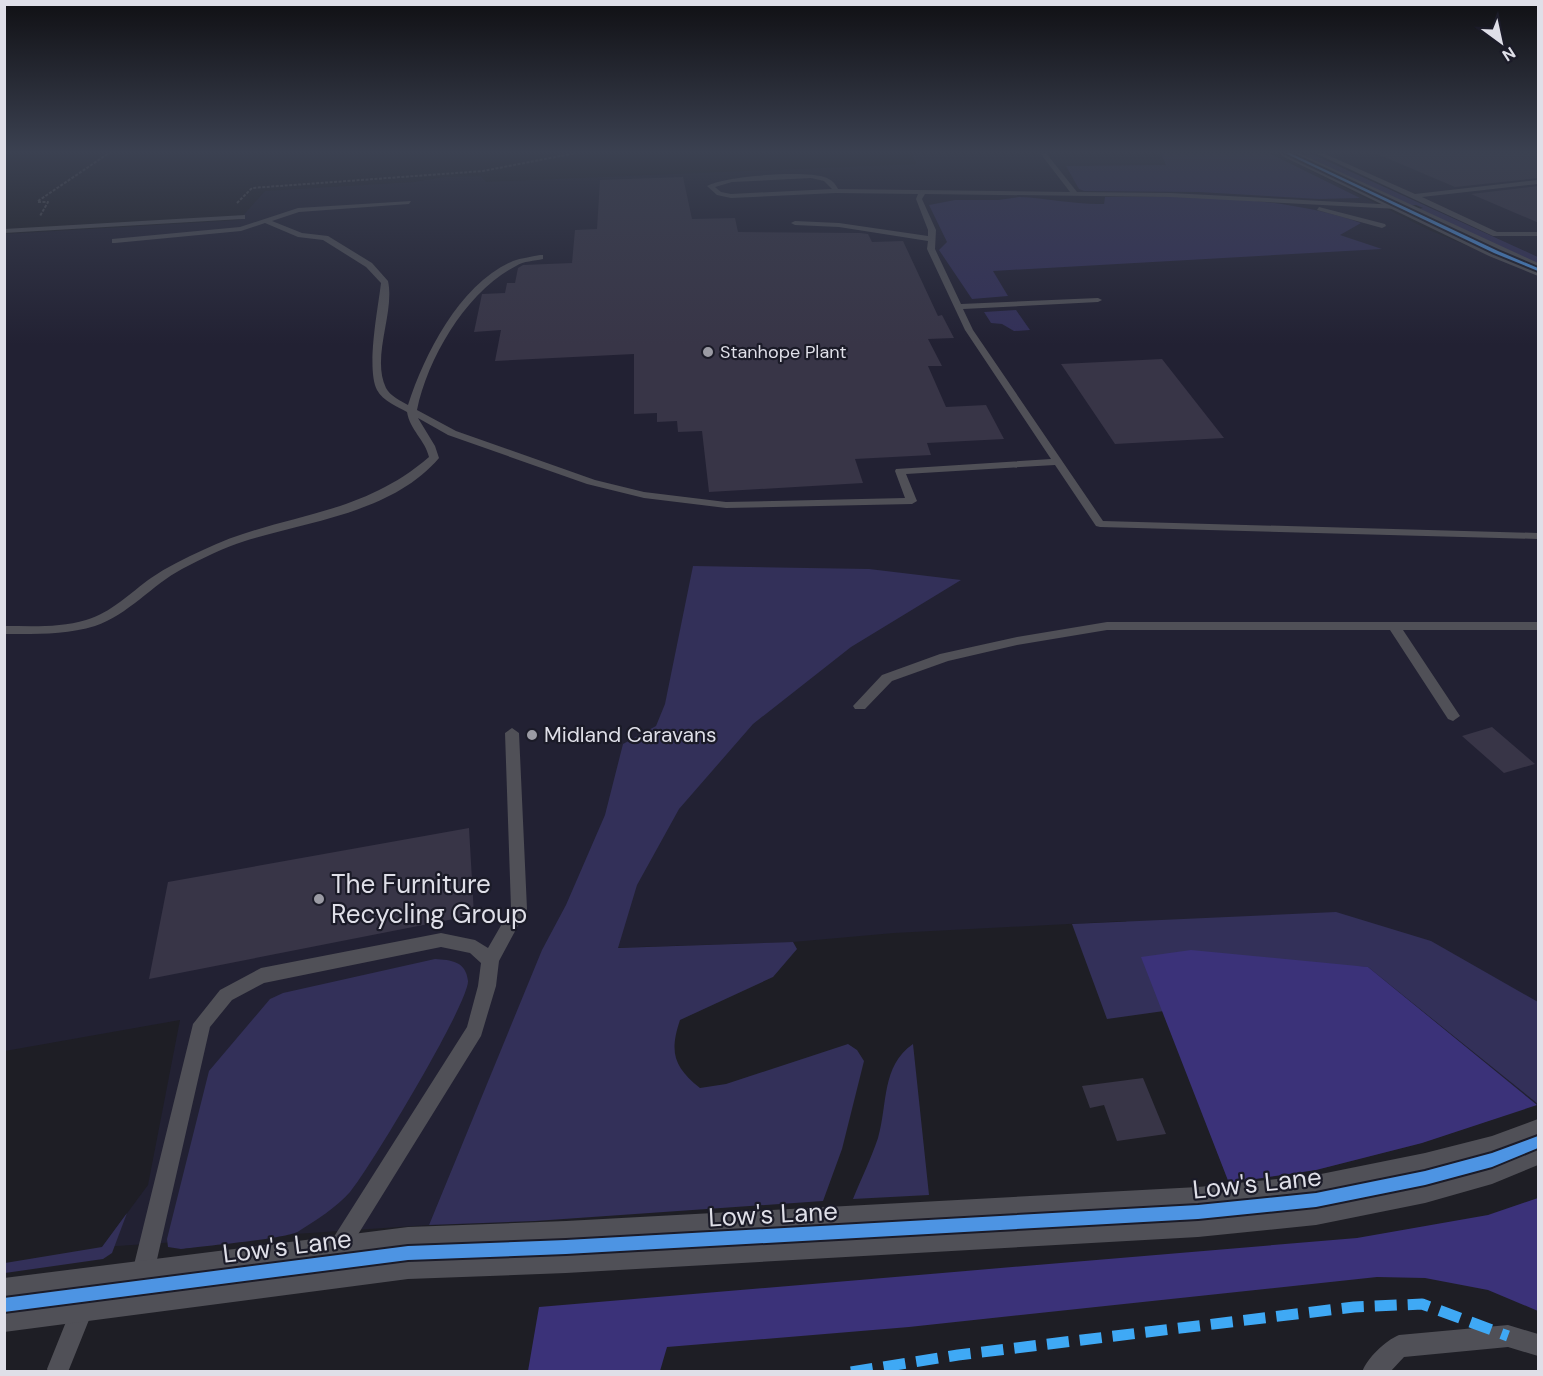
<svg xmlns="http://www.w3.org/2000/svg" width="1543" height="1376" font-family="'DM Sans',sans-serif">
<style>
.built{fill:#222133}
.green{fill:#333059}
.forest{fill:#3b3279}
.building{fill:#383547}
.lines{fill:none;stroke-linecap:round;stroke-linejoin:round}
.path{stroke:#515155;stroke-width:2;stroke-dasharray:3 1.5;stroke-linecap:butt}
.service{fill:#505057;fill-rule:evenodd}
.tertiary{fill:#505057;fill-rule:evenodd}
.quiet{stroke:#3fa9f5;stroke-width:11;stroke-dasharray:22 11;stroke-linecap:butt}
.cycleway-casing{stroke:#1b1b28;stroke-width:4}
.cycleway{fill:#4d94e3;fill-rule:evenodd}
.poi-dot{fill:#9b9ba4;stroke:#1b1b28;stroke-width:2}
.labels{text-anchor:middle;stroke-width:4.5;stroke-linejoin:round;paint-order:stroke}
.far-poi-label{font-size:18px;fill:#dfdfe8;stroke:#1b1b28;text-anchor:start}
.poi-label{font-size:21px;fill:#dfdfe8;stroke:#1b1b28;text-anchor:start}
.near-poi-label{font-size:26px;fill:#dfdfe8;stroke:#1b1b28;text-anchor:start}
.near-street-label{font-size:26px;fill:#dfdfe8;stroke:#1b1b28}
</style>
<rect width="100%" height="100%" fill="#1e1e25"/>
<!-- built -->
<path class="built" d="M 912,153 L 1276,153 L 1429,230 L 1538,275 L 1538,1104 L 1422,1143 L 1316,1170 L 1229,1183 L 1164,1012 L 1126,921 L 894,933 L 793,942 L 543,950 L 429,1225 L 102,1247 L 148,1185 L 180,1020 L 5,1051 L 5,234 L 239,220 L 265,191 L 414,182 L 445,177 L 481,176 L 486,182 L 916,164 Z
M 1302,153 L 1538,153 L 1538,257 L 1364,177 L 1312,154 Z"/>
<!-- green -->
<path class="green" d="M 1176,153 L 1269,153 L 1360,198 L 1319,199 L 1199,192 L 1084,191 L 1079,189 L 1066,166 L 1166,165 L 1161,154 Z
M 1312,154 L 1538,257 L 1538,266 L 1413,210 L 1423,208 L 1416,205 L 1405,206 L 1304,155 Z
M 1019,197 C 1048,198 1076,205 1104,204 L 1105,197 C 1190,196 1280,195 1361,223 L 1340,235 L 1382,249 L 993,271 L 1008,296 L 972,299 L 939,250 L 947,242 L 929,205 L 955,200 L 998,200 Z
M 1016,310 L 1030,330 L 1014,331 L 1002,324 L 991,323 L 984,312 Z
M 693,566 L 869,569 L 961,580 L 851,647 L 753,724 L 679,809 L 637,885 L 618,948 L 793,942 L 797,949 L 773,977 L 680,1020 C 669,1053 674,1067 700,1088 L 726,1084 L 848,1044 L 857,1050 L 864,1061 L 842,1149 L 823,1201 L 535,1221 L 429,1225 L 542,950 L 566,905 L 605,815 L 623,744 L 656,726 L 665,704 Z
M 1336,912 L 1431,941 L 1538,1002 L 1538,1104 L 1368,967 L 1142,957 L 1164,1011 L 1107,1019 L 1072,924 Z
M 435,959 C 451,960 466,961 468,981 C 469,1003 369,1170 350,1192 C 337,1207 315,1221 299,1231 C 287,1239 202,1246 181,1249 L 168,1247 L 167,1239 L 209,1071 L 270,999 L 283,993 Z
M 913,1044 L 929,1195 L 853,1199 C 861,1179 871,1159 878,1138 C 888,1104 881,1066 913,1044 Z
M 127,1213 L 112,1253 L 103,1259 L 5,1273 L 5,1263 L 102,1247 Z"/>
<!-- forest -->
<path class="forest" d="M 1191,950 L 1368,967 L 1537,1105 L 1422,1143 L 1316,1170 L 1229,1183 L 1141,957 Z
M 1538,1198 L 1538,1311 L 1488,1290 L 1425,1278 L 1377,1277 L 909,1327 L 667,1347 L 660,1371 L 528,1371 L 539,1307 L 1357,1238 L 1488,1215 Z"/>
<!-- building -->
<path class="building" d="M 1375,153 L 1539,153 L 1539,178 L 1455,187 Z
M 683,177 L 692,219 L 735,218 L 738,232 L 860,233 L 868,234 L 872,242 L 903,241 L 938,316 L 942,315 L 954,338 L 928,339 L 942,366 L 928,366 L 946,407 L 986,405 L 1004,439 L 927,443 L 931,455 L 855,459 L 863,483 L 709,492 L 702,431 L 678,432 L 677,421 L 657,422 L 657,413 L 634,414 L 634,354 L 495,361 L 501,330 L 474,332 L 482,294 L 505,293 L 507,283 L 515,283 L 518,268 L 523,265 L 572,263 L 575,230 L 597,229 L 600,180 Z
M 1539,186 L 1539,223 L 1471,194 L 1538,186 Z
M 1162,359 L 1224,438 L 1115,444 L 1061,364 Z
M 1492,727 L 1535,764 L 1504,773 L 1462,736 Z
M 469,828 L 474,915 L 149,979 L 168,882 Z
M 1143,1078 L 1166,1134 L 1117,1141 L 1104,1105 L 1090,1108 L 1082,1086 Z"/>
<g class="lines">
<!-- path -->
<path class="path" d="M 38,201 L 109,153
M 38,202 L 48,202 L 40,216
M 237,203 L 252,188 L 483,171 L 576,153"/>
<!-- service -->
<path class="service" d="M 1040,153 L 1046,153 L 1077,192 L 1170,193 L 1398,205 L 1401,207 L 1398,209 L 1170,197 L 925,194 L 922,199 L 936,230 L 935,249 L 961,304 L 1098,298 L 1102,300 L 1098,302 L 963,309 L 973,330 L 1103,521 L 1538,533 L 1538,539 L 1100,527 L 1096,526 L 1055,465 L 906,474 L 917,501 L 912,504 L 726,508 L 644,498 L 587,484 L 448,435 L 418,418 L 435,446 L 439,458 C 392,513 309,521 245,541 C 223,548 203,558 182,569 C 152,585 128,615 95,626 C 66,635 35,634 4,634 L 4,626 C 31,626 60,628 86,620 C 111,613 130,593 151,578 C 167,567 185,558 203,550 C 282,512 357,519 429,457 C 425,440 410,430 407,412 C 398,407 383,401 377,390 C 366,368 378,309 381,283 L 366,267 L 323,240 L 298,237 L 265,223 L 241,231 L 115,243 L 112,243 L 112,239 L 240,227 L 298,208 L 411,201 L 409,204 L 299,212 L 272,221 L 302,233 L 328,236 L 372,263 L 388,281 C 395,313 371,357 386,388 C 390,396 401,401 408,405 C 425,353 460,284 513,261 C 521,258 531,257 540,255 L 543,255 L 543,259 C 534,261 524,261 516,266 C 467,291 428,357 417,410 L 456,431 L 595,480 L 644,492 L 726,502 L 905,498 L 895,471 L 896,469 L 1051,459 L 965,330 L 927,249 L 928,241 L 839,227 L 795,225 L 791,223 L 795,221 L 839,223 L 928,236 L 928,230 L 916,199 L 918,194 L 836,193 L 731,198 L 717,195 L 707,186 C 724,176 805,170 824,177 C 831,179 835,183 838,189 L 1070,192 ZM 811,178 L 824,181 L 832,189 L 731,194 L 721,192 L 715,187 L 732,182 Z
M 1315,153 L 1323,153 L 1415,194 L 1538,180 L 1538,184 L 1422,197 L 1497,232 L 1538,232 L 1538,236 L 1493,236 Z
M 1319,207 L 1385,224 L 1386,226 L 1382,228 L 1317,210 Z
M 245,215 L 245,219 L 242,219 L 4,233 L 4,229 Z
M 1107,622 L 1538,622 L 1538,630 L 1403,630 L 1460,716 L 1453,721 L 1448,719 L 1390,630 L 1107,630 L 1017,645 L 948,661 L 892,681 L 865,709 L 855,709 L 853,706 L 882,675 L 940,654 L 1017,637 Z
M 512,728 L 519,733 L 527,909 L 499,961 L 496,986 L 481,1036 L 344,1257 L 337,1261 L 330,1257 L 326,1250 L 330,1243 L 467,1027 L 478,986 L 481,963 L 470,953 L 441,947 L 264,983 L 232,1000 L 210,1027 L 153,1277 L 150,1285 L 142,1288 L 134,1285 L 131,1277 L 193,1024 L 220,990 L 261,968 L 441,933 L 475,940 L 488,948 L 511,908 L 505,733 Z
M 84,1294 L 92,1297 L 95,1305 L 68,1372 L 48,1372 L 47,1369 L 76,1297 Z
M 1508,1325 L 1538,1334 L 1538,1356 L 1508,1347 L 1404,1357 L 1390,1372 L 1362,1372 C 1368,1357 1385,1341 1399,1335 Z"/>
<!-- tertiary -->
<path class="tertiary" d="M 1280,153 L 1299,153 L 1538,263 L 1538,276 L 1489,256 L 1282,156 Z
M 1538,1119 L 1538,1165 L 1492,1184 L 1425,1203 L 1316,1225 L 1198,1237 L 566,1273 L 408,1279 L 4,1332 L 4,1278 L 408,1227 L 566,1221 L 1198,1187 L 1316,1175 L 1425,1153 L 1492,1136 Z"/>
<!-- quiet -->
<path class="quiet" d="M 851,1372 L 958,1355 L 1354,1307 L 1422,1304 L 1508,1336"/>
<defs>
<path id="cycleway" d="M 1285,153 L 1290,153 L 1498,251 L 1538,268 L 1538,271 L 1494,253 Z
M 1538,1136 L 1538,1148 L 1492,1167 L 1425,1185 L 1316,1207 L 1198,1219 L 566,1254 L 408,1260 L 4,1312 L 4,1298 L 408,1246 L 566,1240 L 1198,1205 L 1316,1193 L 1425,1171 L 1492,1153 Z"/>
</defs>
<!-- cycleway casing -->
<use href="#cycleway" class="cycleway-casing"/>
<!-- cycleway -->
<use href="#cycleway" class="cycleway"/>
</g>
<!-- sky -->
<linearGradient id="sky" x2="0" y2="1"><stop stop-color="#101014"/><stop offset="0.44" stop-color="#3b4151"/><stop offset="1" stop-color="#3b4151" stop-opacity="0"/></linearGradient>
<rect width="1543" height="345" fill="url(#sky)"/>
<!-- markers -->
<g class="poi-dot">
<circle cx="708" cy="352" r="6"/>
<circle cx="532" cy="735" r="6"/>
<circle cx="319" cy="899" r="6"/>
</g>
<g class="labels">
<!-- far-poi labels -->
<g class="far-poi-label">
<text x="720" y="358">Stanhope Plant</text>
</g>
<!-- poi labels -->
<g class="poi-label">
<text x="544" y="742">Midland Caravans</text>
</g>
<!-- near-poi labels -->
<g class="near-poi-label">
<text x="331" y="893">The Furniture<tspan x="331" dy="30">Recycling Group</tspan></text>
</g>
<!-- near-street labels -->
<g class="near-street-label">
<text transform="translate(1257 1183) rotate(-6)" y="9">Low's Lane</text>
<text transform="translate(773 1214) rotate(-3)" y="9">Low's Lane</text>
<text transform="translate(287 1246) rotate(-7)" y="9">Low's Lane</text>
</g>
</g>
<!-- border -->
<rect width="1543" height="1376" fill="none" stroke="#dfdfe8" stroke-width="12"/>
<!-- north arrow -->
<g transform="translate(1501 42) rotate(147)" stroke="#1b1b28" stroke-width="4.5" paint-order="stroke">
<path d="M0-4.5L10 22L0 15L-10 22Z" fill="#dfdfe8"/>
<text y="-9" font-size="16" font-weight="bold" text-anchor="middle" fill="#dfdfe8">N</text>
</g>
</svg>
